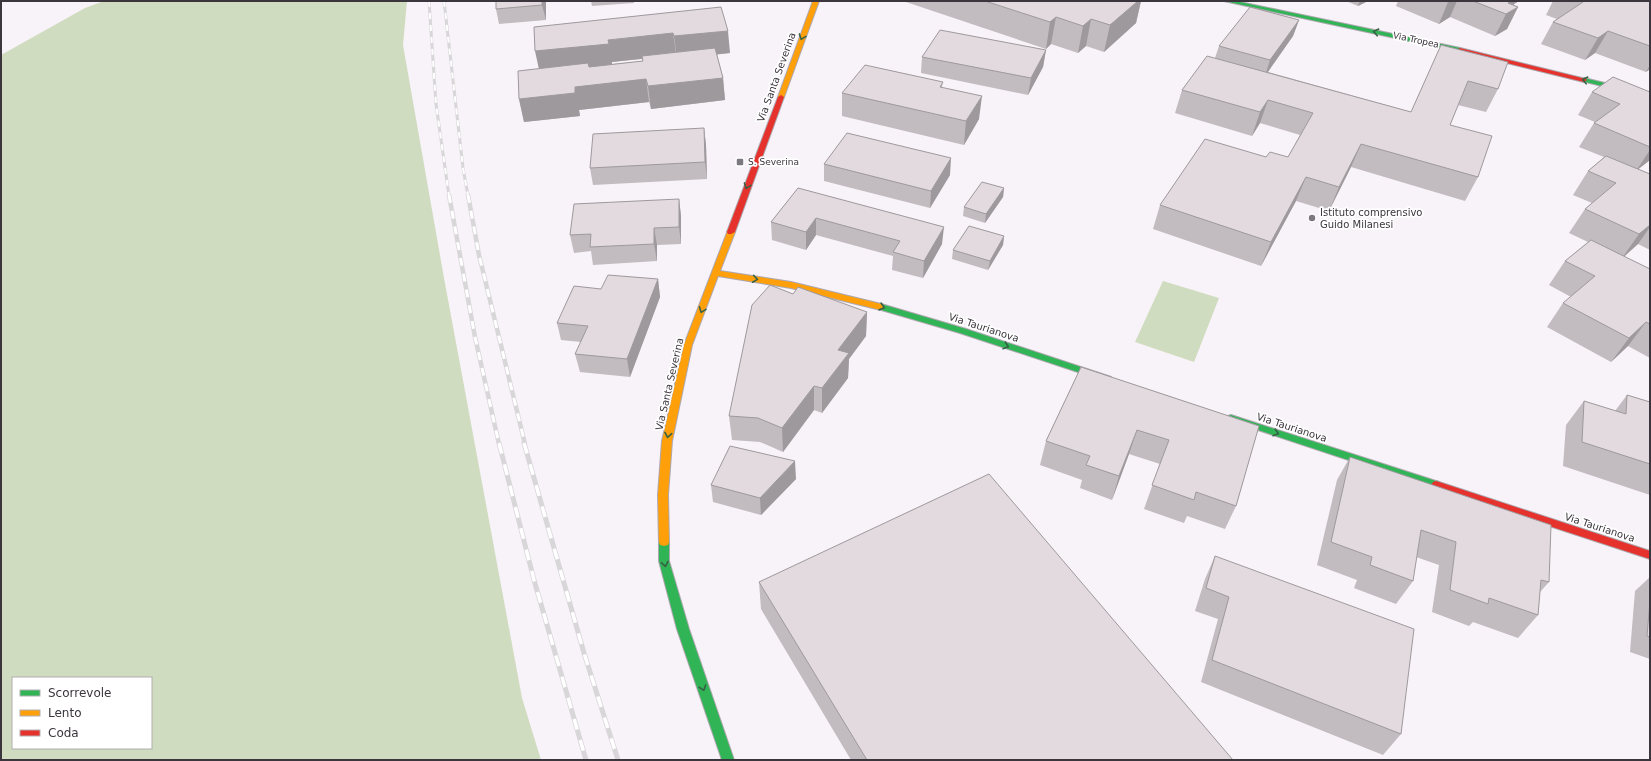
<svg xmlns="http://www.w3.org/2000/svg" width="1651" height="761" font-family="'DejaVu Sans',sans-serif">
<style>
.green{fill:#d0dcbf;fill-rule:evenodd}
.lines{fill:none;stroke-linecap:round;stroke-linejoin:round}
.fast-casing{stroke:#ada8af;stroke-width:2}
.slow-casing{stroke:#ada8af;stroke-width:2}
.jam-casing{stroke:#ada8af;stroke-width:2}
.fast{fill:#30b455;fill-rule:evenodd}
.slow{fill:#ff9f0a;fill-rule:evenodd}
.jam{fill:#e5322d;fill-rule:evenodd}
.rail-far2-casing{stroke:#d8d6d9;stroke-width:3}
.rail-far1-casing{stroke:#d8d6d9;stroke-width:4.5}
.rail-casing{stroke:#d8d6d9;stroke-width:5}
.rail-far2{stroke:#fff;stroke-width:2;stroke-dasharray:6;stroke-linecap:butt}
.rail-far1{stroke:#fff;stroke-width:3;stroke-dasharray:8;stroke-linecap:butt}
.rail{stroke:#fff;stroke-width:3.5;stroke-dasharray:11;stroke-linecap:butt}
.wall{fill:#c2bbc0;fill-rule:evenodd}
.shaded-wall{fill:#9e999c}
.building{fill:#e2dadf;stroke:#9e999c}
.oneway{stroke:#376145}
.poi-dot{fill:#7d777f;stroke:#fff;stroke-width:1.5}
.labels{text-anchor:middle;stroke-width:3.5;stroke-linejoin:round;paint-order:stroke}
.far-street-label{font-size:9px;fill:#3b353d;stroke:#fff}
.far-poi-label{font-size:9px;fill:#3b353d;stroke:#fff;text-anchor:start}
.street-label{font-size:10px;fill:#3b353d;stroke:#fff}
.poi-label{font-size:10px;fill:#3b353d;stroke:#fff;text-anchor:start}
</style>
<rect width="100%" height="100%" fill="#f8f2f9"/>
<!-- green -->
<path class="green" d="M 104,1 L 407,1 L 403,45 L 444,278 L 522,698 L 541,760 L 1,760 L 1,55 L 85,8 ZM 13,678 L 151,678 L 151,748 L 13,748 Z
M 1163,281 L 1219,298 L 1194,362 L 1135,342 Z"/>
<g class="lines">
<defs>
<path id="fast" d="M 1224,1 L 1235,1 L 1460,48 L 1463,50 L 1460,52 Z
M 1584,78 L 1650,94 L 1650,98 L 1582,81 L 1582,79 Z
M 881,304 L 966,329 L 1111,377 L 1112,379 L 1111,381 L 1105,381 L 960,333 L 878,309 L 877,307 Z
M 1231,415 L 1439,482 L 1441,485 L 1439,488 L 1436,489 L 1228,420 L 1226,418 L 1228,416 Z
M 664,538 L 668,539 L 669,542 L 669,561 L 689,629 L 734,760 L 722,760 L 677,629 L 659,561 L 659,542 L 660,539 Z"/>
<path id="slow" d="M 813,1 L 819,1 L 784,97 L 783,98 L 779,98 L 778,97 Z
M 728,230 L 731,230 L 735,232 L 720,271 L 791,282 L 881,304 L 885,307 L 881,310 L 791,288 L 718,276 L 692,345 L 672,441 L 668,495 L 669,542 L 668,545 L 664,546 L 660,545 L 659,542 L 658,495 L 662,441 L 684,345 Z"/>
<path id="jam" d="M 1460,48 L 1586,79 L 1587,80 L 1584,82 L 1458,51 L 1458,49 Z
M 781,95 L 784,97 L 735,232 L 731,234 L 728,234 L 727,232 L 778,97 Z
M 1436,481 L 1650,551 L 1650,559 L 1433,488 L 1431,485 L 1433,482 Z"/>
</defs>
<!-- fast casing -->
<use href="#fast" class="fast-casing"/>
<!-- slow casing -->
<use href="#slow" class="slow-casing"/>
<!-- jam casing -->
<use href="#jam" class="jam-casing"/>
<!-- fast -->
<use href="#fast" class="fast"/>
<!-- slow -->
<use href="#slow" class="slow"/>
<!-- jam -->
<use href="#jam" class="jam"/>
<defs>
<path id="rail-far2" d="M 429,1 L 436,104 L 449,196
M 444,1 L 463,168 L 468,196"/>
<path id="rail-far1" d="M 449,195 L 475,337 L 499,444
M 468,195 L 479,255 L 525,444"/>
<path id="rail" d="M 499,443 L 534,580 L 586,760
M 524,443 L 584,653 L 618,760"/>
</defs>
<!-- rail-far2 casing -->
<use href="#rail-far2" class="rail-far2-casing"/>
<!-- rail-far1 casing -->
<use href="#rail-far1" class="rail-far1-casing"/>
<!-- rail casing -->
<use href="#rail" class="rail-casing"/>
<!-- rail-far2 -->
<use href="#rail-far2" class="rail-far2"/>
<!-- rail-far1 -->
<use href="#rail-far1" class="rail-far1"/>
<!-- rail -->
<use href="#rail" class="rail"/>
</g>
<!-- wall -->
<path class="wall" d="M 496,1 L 546,1 L 546,20 L 499,24 L 496,9 Z
M 591,1 L 634,1 L 634,3 L 592,6 Z
M 906,1 L 1141,1 L 1136,23 L 1104,52 L 1086,46 L 1078,53 L 1051,44 L 1046,49 L 906,2 Z
M 1346,1 L 1368,1 L 1358,6 Z
M 1398,1 L 1519,1 L 1514,4 L 1514,5 L 1518,7 L 1507,29 L 1495,36 L 1450,17 L 1439,24 L 1396,6 Z
M 1553,1 L 1650,1 L 1650,69 L 1646,72 L 1595,53 L 1585,60 L 1541,44 L 1553,22 L 1557,19 L 1546,15 Z
M 721,7 L 730,53 L 717,54 L 723,78 L 725,100 L 651,109 L 649,102 L 579,110 L 580,116 L 524,122 L 519,99 L 539,68 ZM 642,59 L 643,61 L 612,64 L 612,62 Z
M 1299,20 L 1293,36 L 1268,72 L 1411,112 L 1441,45 L 1498,89 L 1486,112 L 1458,105 L 1450,125 L 1478,177 L 1465,201 L 1351,167 L 1329,211 L 1296,201 L 1261,266 L 1153,229 L 1160,205 L 1266,157 L 1288,157 L 1300,135 L 1260,123 L 1252,136 L 1175,113 L 1182,90 L 1215,58 L 1219,46 Z
M 1046,50 L 1043,67 L 1028,95 L 921,73 L 922,57 Z
M 943,82 L 942,87 L 979,119 L 964,145 L 842,116 L 842,93 Z
M 1592,92 L 1650,92 L 1650,160 L 1638,169 L 1650,174 L 1650,250 L 1638,244 L 1624,257 L 1650,269 L 1650,358 L 1628,346 L 1611,362 L 1547,327 L 1563,303 L 1571,297 L 1549,285 L 1565,261 L 1588,242 L 1569,233 L 1585,209 L 1592,203 L 1573,195 L 1588,171 L 1604,157 L 1579,147 L 1594,123 L 1595,122 L 1578,115 Z
M 704,128 L 706,145 L 707,179 L 593,185 L 590,168 Z
M 824,164 L 950,175 L 930,208 L 824,181 Z
M 798,188 L 942,244 L 923,278 L 892,270 L 893,256 L 816,235 L 806,250 L 772,240 L 771,222 Z
M 1004,188 L 1003,197 L 985,223 L 963,216 L 964,207 Z
M 679,199 L 681,216 L 681,244 L 657,245 L 657,261 L 593,265 L 591,251 L 574,253 L 570,235 Z
M 1004,236 L 1003,245 L 988,270 L 952,259 L 953,250 Z
M 658,279 L 660,297 L 630,377 L 580,372 L 575,354 L 581,342 L 561,340 L 557,323 Z
M 793,294 L 867,312 L 866,336 L 849,359 L 848,378 L 822,413 L 814,410 L 783,452 L 760,442 L 732,440 L 729,416 Z
M 1081,367 L 1259,426 L 1236,506 L 1225,529 L 1187,516 L 1184,523 L 1144,509 L 1160,464 L 1129,454 L 1112,500 L 1080,488 L 1082,480 L 1040,465 L 1046,441 Z
M 1627,395 L 1650,402 L 1650,495 L 1563,466 L 1566,425 L 1584,401 L 1615,411 Z
M 1350,457 L 1549,582 L 1540,592 L 1538,615 L 1518,638 L 1473,622 L 1469,626 L 1432,612 L 1439,565 L 1416,557 L 1413,581 L 1396,604 L 1354,588 L 1357,580 L 1317,565 L 1337,480 Z
M 796,479 L 761,515 L 713,502 L 711,485 Z
M 1215,556 L 1401,734 L 1383,755 L 1201,682 L 1218,619 L 1195,611 L 1205,579 Z
M 1650,577 L 1650,659 L 1630,652 L 1635,591 Z
M 759,582 L 1233,760 L 851,760 L 761,609 Z"/>
<!-- shaded-wall -->
<path class="shaded-wall" d="M 542,1 L 546,1 L 546,20 L 542,5 Z
M 1138,1 L 1141,1 L 1136,23 L 1104,52 L 1110,25 Z
M 1360,1 L 1368,1 L 1358,6 Z
M 1450,1 L 1457,1 L 1450,17 L 1439,24 L 1448,2 Z
M 1502,1 L 1519,1 L 1514,4 L 1511,11 L 1518,7 L 1507,29 L 1495,36 L 1506,14 Z
M 1056,17 L 1051,44 L 1046,49 L 1050,22 Z
M 1091,19 L 1086,46 L 1078,53 L 1083,26 Z
M 1299,20 L 1293,36 L 1265,76 L 1270,60 Z
M 728,31 L 730,53 L 677,59 L 674,36 Z
M 1608,31 L 1595,53 L 1585,60 L 1598,38 Z
M 673,33 L 676,55 L 612,62 L 612,66 L 646,79 L 649,102 L 579,110 L 580,116 L 524,122 L 519,99 L 575,87 L 540,74 L 535,51 L 608,40 Z
M 1046,50 L 1043,67 L 1028,95 L 1031,78 Z
M 1650,65 L 1650,69 L 1646,72 Z
M 723,78 L 725,100 L 651,109 L 648,86 Z
M 982,96 L 979,119 L 964,145 L 966,121 Z
M 1268,100 L 1260,123 L 1252,136 L 1260,112 Z
M 704,128 L 706,145 L 707,179 L 705,162 Z
M 1361,144 L 1351,167 L 1329,211 L 1339,187 Z
M 1650,150 L 1650,160 L 1636,171 Z
M 951,158 L 950,175 L 930,208 L 931,191 Z
M 1306,177 L 1296,201 L 1261,266 L 1271,242 Z
M 1004,188 L 1003,197 L 985,223 L 986,214 Z
M 679,199 L 681,216 L 681,244 L 679,227 Z
M 816,218 L 816,235 L 806,250 L 806,232 Z
M 1650,225 L 1650,227 L 1638,244 L 1622,258 L 1639,234 Z
M 944,227 L 942,244 L 923,278 L 924,261 Z
M 654,228 L 657,245 L 657,261 L 654,244 Z
M 1004,236 L 1003,245 L 988,270 L 990,261 Z
M 658,279 L 660,297 L 630,377 L 627,359 Z
M 867,312 L 866,336 L 849,359 L 848,378 L 822,413 L 822,388 L 838,350 Z
M 1646,322 L 1628,346 L 1611,362 L 1629,338 Z
M 814,386 L 814,410 L 783,452 L 782,428 Z
M 1137,430 L 1129,454 L 1112,500 L 1119,476 Z
M 795,461 L 796,479 L 761,515 L 760,498 Z"/>
<!-- building -->
<path class="building" d="M 496,1 L 542,1 L 542,5 L 496,9 Z
M 985,1 L 1138,1 L 1110,25 L 1091,19 L 1083,26 L 1056,17 L 1050,22 Z
M 1473,1 L 1511,1 L 1508,3 L 1518,7 L 1506,14 Z
M 1581,1 L 1650,1 L 1650,46 L 1608,31 L 1598,38 L 1553,22 L 1583,2 Z
M 721,7 L 728,31 L 674,36 L 673,33 L 608,40 L 609,44 L 535,51 L 534,27 Z
M 1250,7 L 1299,20 L 1270,60 L 1219,46 Z
M 940,30 L 1046,50 L 1031,78 L 922,57 Z
M 1441,45 L 1508,62 L 1498,89 L 1468,81 L 1450,125 L 1492,136 L 1478,177 L 1361,144 L 1339,187 L 1306,177 L 1271,242 L 1160,205 L 1205,139 L 1266,157 L 1270,152 L 1288,157 L 1313,113 L 1268,100 L 1260,112 L 1182,90 L 1207,56 L 1411,112 Z
M 715,48 L 723,78 L 648,86 L 646,79 L 575,87 L 575,93 L 519,99 L 518,71 L 588,63 L 589,67 L 643,61 L 642,56 Z
M 865,65 L 943,82 L 940,87 L 982,96 L 966,121 L 842,93 Z
M 1613,77 L 1650,92 L 1650,147 L 1594,123 L 1620,104 L 1592,92 Z
M 704,128 L 705,162 L 590,168 L 593,134 Z
M 847,133 L 951,158 L 931,191 L 824,164 Z
M 1606,156 L 1650,174 L 1650,225 L 1639,234 L 1585,209 L 1616,183 L 1588,171 Z
M 982,182 L 1004,188 L 986,214 L 964,207 Z
M 798,188 L 944,227 L 924,261 L 893,252 L 900,241 L 816,218 L 806,232 L 771,222 Z
M 679,199 L 679,227 L 654,228 L 654,244 L 590,247 L 591,234 L 570,235 L 574,204 Z
M 969,226 L 1004,236 L 990,261 L 953,250 Z
M 1591,240 L 1650,269 L 1650,324 L 1646,322 L 1629,338 L 1563,303 L 1595,276 L 1565,261 Z
M 608,275 L 658,279 L 627,359 L 575,354 L 588,326 L 557,323 L 574,286 L 601,289 Z
M 770,285 L 793,294 L 798,287 L 867,312 L 838,350 L 849,353 L 822,388 L 814,386 L 782,428 L 758,418 L 729,416 L 752,305 Z
M 1081,367 L 1259,426 L 1236,506 L 1196,492 L 1194,500 L 1152,485 L 1169,440 L 1137,430 L 1119,476 L 1086,465 L 1090,456 L 1046,441 Z
M 1627,395 L 1650,402 L 1650,464 L 1582,442 L 1584,401 L 1626,414 Z
M 730,446 L 795,461 L 760,498 L 711,485 Z
M 1350,457 L 1551,525 L 1549,582 L 1541,580 L 1538,615 L 1489,598 L 1488,604 L 1450,590 L 1456,542 L 1421,530 L 1413,581 L 1370,565 L 1372,557 L 1331,542 Z
M 989,474 L 1233,760 L 867,760 L 759,582 Z
M 1215,556 L 1414,629 L 1401,734 L 1212,660 L 1229,597 L 1206,588 Z
M 1650,601 L 1650,637 L 1647,636 Z"/>
<!-- one-way arrows -->
<defs><path id="oneway-chevron" d="M-2-3.5L2.5 0L-2 3.5" fill="none" stroke-width="1.6" stroke-linecap="round" stroke-linejoin="round"/></defs>
<g class="oneway">
<use href="#oneway-chevron" transform="translate(1376 32) rotate(-168)"/>
<use href="#oneway-chevron" transform="translate(802 37) rotate(110)"/>
<use href="#oneway-chevron" transform="translate(1585 80) rotate(-167)"/>
<use href="#oneway-chevron" transform="translate(747 186) rotate(110)"/>
<use href="#oneway-chevron" transform="translate(755 279) rotate(8)"/>
<use href="#oneway-chevron" transform="translate(882 307) rotate(16)"/>
<use href="#oneway-chevron" transform="translate(702 310) rotate(111)"/>
<use href="#oneway-chevron" transform="translate(1006 346) rotate(18)"/>
<use href="#oneway-chevron" transform="translate(1276 433) rotate(18)"/>
<use href="#oneway-chevron" transform="translate(668 435) rotate(101)"/>
<use href="#oneway-chevron" transform="translate(665 564) rotate(79)"/>
<use href="#oneway-chevron" transform="translate(703 688) rotate(71)"/>
</g>
<!-- markers -->
<g class="poi-dot">
<rect x="736" y="158" width="8" height="8" rx="2"/>
<circle cx="1312" cy="218" r="4"/>
</g>
<g class="labels">
<!-- far-street labels -->
<g class="far-street-label">
<text transform="translate(1416 40) rotate(12)" y="3">Via Tropea</text>
</g>
<!-- far-poi labels -->
<g class="far-poi-label">
<text x="748" y="165">S. Severina</text>
</g>
<!-- street labels -->
<g class="street-label">
<text transform="translate(776 77) rotate(-70)" y="4">Via Santa Severina</text>
<text transform="translate(984 327) rotate(18)" y="4">Via Taurianova</text>
<text transform="translate(669 384) rotate(-77)" y="4">Via Santa Severina</text>
<text transform="translate(1292 427) rotate(18)" y="4">Via Taurianova</text>
<text transform="translate(1600 527) rotate(18)" y="4">Via Taurianova</text>
</g>
<!-- poi labels -->
<g class="poi-label">
<text x="1320" y="216">Istituto comprensivo<tspan x="1320" dy="12">Guido Milanesi</tspan></text>
</g>
</g>
<!-- border -->
<rect width="1651" height="761" fill="none" stroke="#3b353d" stroke-width="4"/>
<!-- legend -->
<rect x="12" y="677" width="140" height="72" fill="#ffffff" stroke="#b1aeb1"/>
<rect x="20" y="690" width="20" height="6" fill="#30b455" stroke="#b1aeb1"/>
<text x="48" y="697" font-size="12" fill="#3b353d">Scorrevole</text>
<rect x="20" y="710" width="20" height="6" fill="#ff9f0a" stroke="#b1aeb1"/>
<text x="48" y="717" font-size="12" fill="#3b353d">Lento</text>
<rect x="20" y="730" width="20" height="6" fill="#e5322d" stroke="#b1aeb1"/>
<text x="48" y="737" font-size="12" fill="#3b353d">Coda</text>
</svg>
